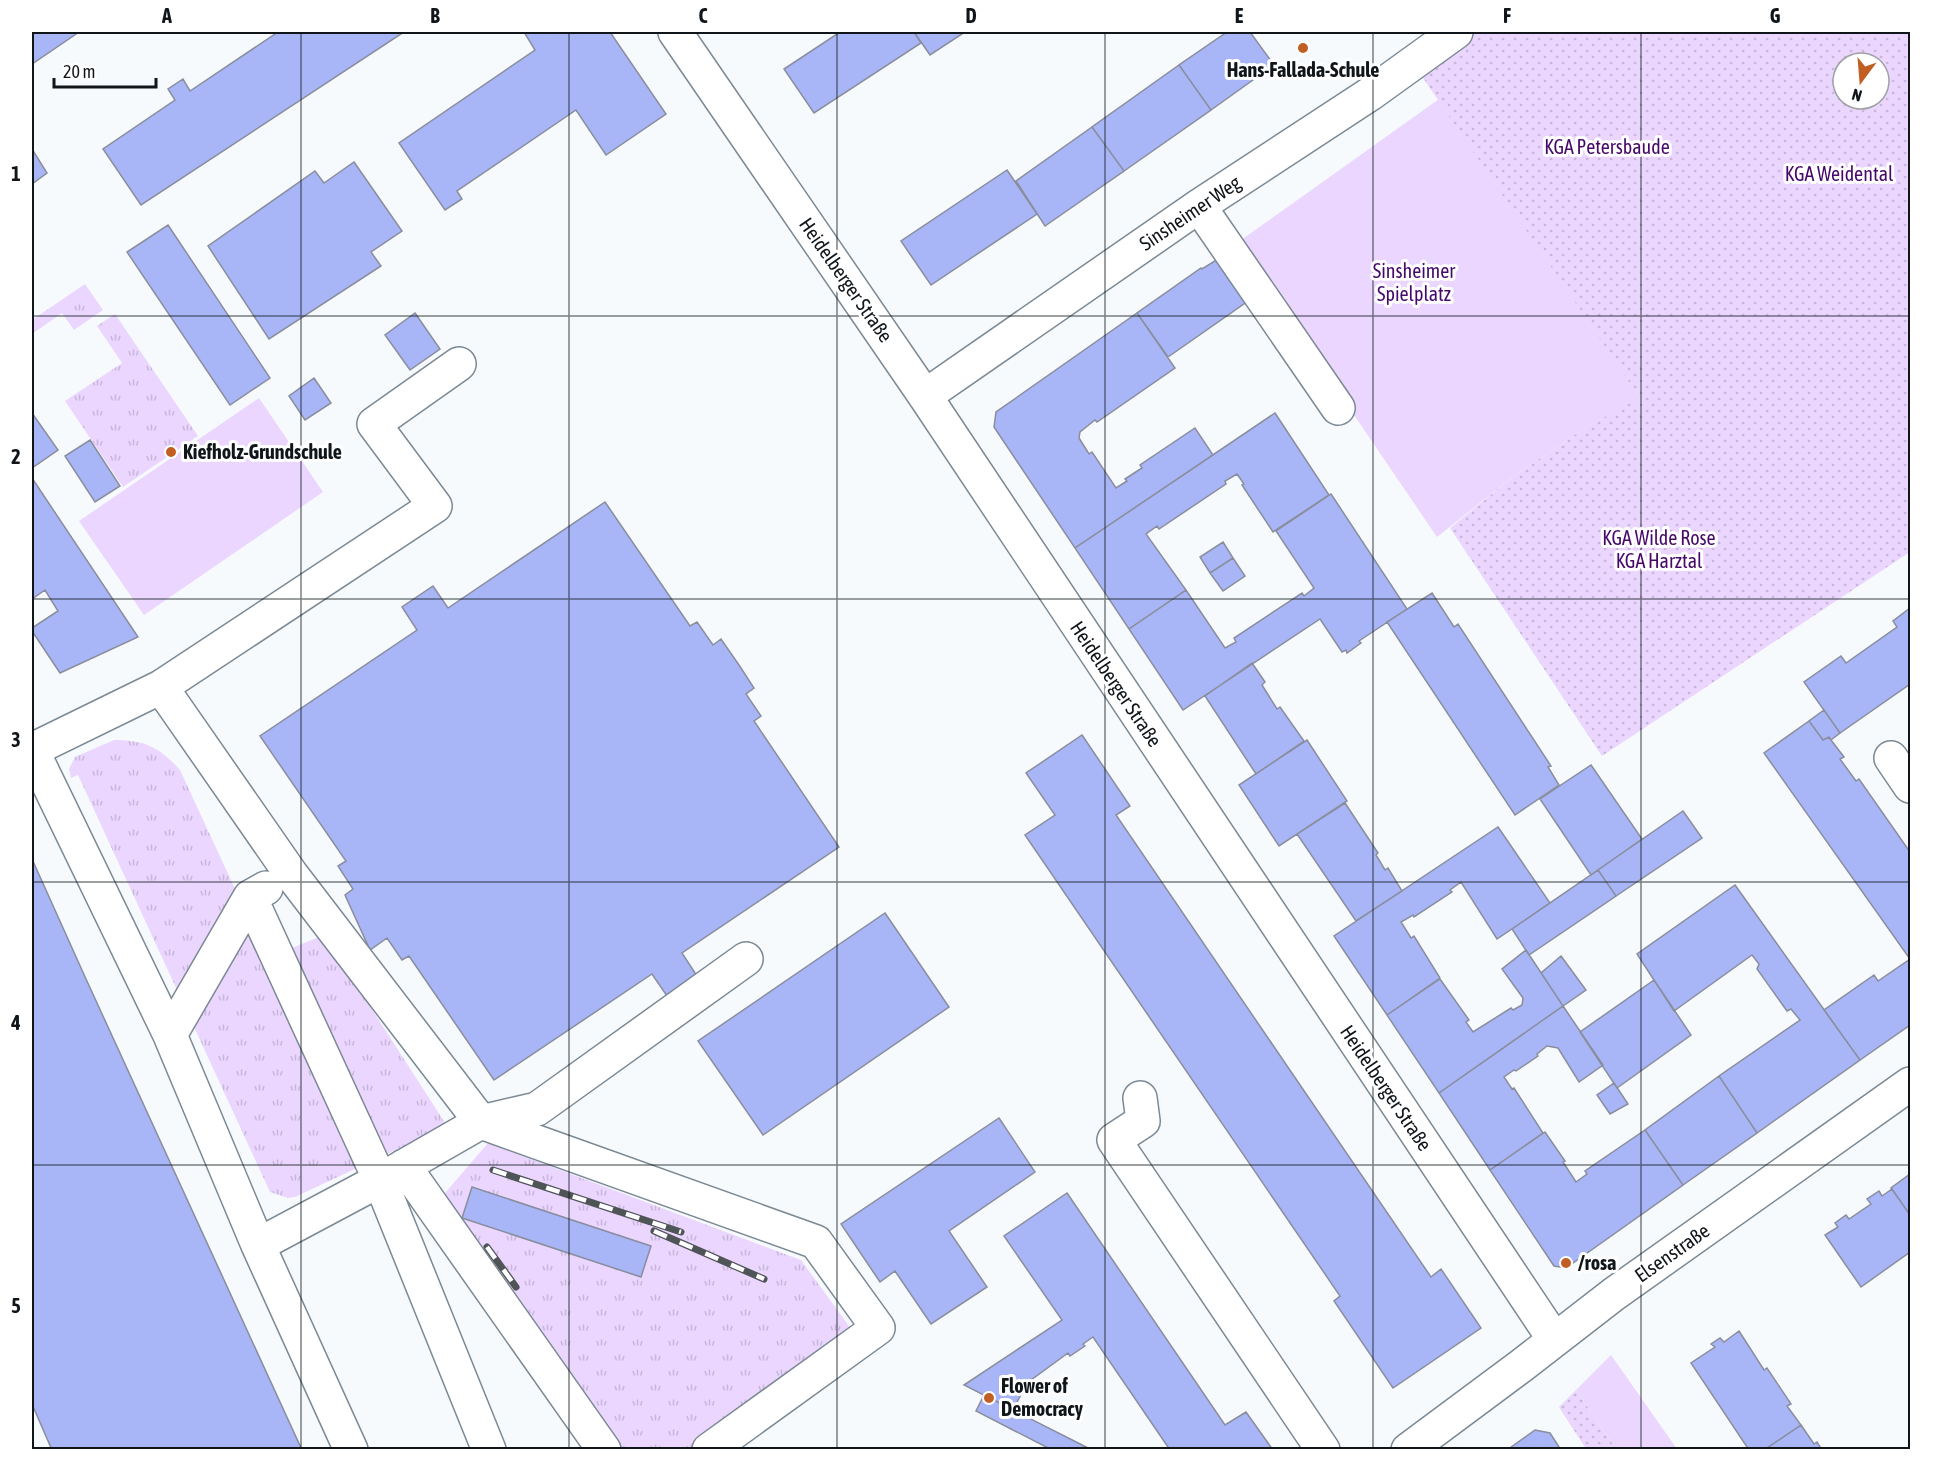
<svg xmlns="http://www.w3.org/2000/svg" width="1942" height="1481" font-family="'Asap Condensed',sans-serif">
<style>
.grass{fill:url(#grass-tufts)}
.park{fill:#ebd6ff}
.garden{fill:url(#garden-dots);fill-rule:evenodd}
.building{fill:#a8b6f8;stroke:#898d9c;stroke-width:1.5}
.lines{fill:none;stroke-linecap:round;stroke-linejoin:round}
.minor-casing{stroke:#7b8994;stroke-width:36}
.minor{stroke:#fff;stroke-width:33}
.rail-casing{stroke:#4f5457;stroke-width:7}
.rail{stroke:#fff;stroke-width:4.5;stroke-dasharray:14;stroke-linecap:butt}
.grid{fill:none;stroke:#101519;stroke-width:1.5;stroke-opacity:0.55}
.poi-dot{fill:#c15f22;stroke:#fff;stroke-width:2}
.labels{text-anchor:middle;stroke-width:6;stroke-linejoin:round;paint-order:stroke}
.poi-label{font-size:20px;font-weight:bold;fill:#101519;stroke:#fff;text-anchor:start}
.park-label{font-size:20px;fill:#460869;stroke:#fff}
.street-label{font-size:20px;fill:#101519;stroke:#fff}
.neatline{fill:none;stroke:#101519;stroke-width:2}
.grid-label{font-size:20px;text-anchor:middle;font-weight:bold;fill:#101519}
</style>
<defs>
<pattern id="grass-tufts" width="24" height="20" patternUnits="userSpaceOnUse" patternTransform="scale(1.5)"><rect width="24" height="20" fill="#ebd6ff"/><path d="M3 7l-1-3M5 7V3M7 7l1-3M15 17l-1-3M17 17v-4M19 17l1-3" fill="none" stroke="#c8b7da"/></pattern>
<pattern id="garden-dots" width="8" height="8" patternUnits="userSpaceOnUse" patternTransform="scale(1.5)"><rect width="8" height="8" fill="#ebd6ff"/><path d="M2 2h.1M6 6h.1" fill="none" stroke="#c8b7da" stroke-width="1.8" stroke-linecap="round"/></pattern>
</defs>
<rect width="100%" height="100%" fill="#f7fafc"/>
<!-- grass -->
<path class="grass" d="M 85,284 L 103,310 L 74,330 L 62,313 L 32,334 L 32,320 Z
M 115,314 L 198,436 L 123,487 L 65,401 L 122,363 L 97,326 Z
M 114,740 C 145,740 159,747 180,770 L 267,958 L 324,935 L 447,1126 L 295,1197 L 288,1198 L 270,1192 L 78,775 L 71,778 L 69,769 L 75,757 Z
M 488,1143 L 801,1260 L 854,1333 L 690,1449 L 619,1449 L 439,1200 Z"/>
<!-- park -->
<path class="park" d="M 1439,99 L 1641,399 L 1588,426 L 1514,476 L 1437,537 L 1237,243 Z
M 259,398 L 323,492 L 144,615 L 79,521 Z
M 1611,1355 L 1677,1449 L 1616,1449 L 1576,1390 Z"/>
<!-- garden -->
<path class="garden" d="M 1476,32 L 1910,32 L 1910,552 L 1602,756 L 1450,528 L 1514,476 L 1588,426 L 1640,398 L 1419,72 ZM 1843,63 L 1879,63 L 1879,99 L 1843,99 Z
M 1576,1390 L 1616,1449 L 1586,1449 L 1559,1407 Z"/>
<!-- building -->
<path class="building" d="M 32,32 L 79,32 L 32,64 Z
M 278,32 L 404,32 L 141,205 L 103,149 L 175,100 L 168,89 L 183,79 L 190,91 Z
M 524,32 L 610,32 L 666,114 L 606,155 L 576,110 L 457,191 L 462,199 L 445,210 L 399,143 L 535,50 Z
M 840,32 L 914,32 L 921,43 L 814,113 L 784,69 Z
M 914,32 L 965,32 L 930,55 Z
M 1227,32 L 1250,32 L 1274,65 L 1211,110 L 1179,65 Z
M 1179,65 L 1211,110 L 1124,171 L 1092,127 Z
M 1092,127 L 1124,171 L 1045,226 L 1016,181 Z
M 32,149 L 47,173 L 32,184 Z
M 354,162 L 402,231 L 371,252 L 381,266 L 269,339 L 208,246 L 315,171 L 324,183 Z
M 1007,170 L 1037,214 L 931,285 L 901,241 Z
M 168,225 L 270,378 L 230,405 L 127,252 Z
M 1218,259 L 1248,301 L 1168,357 L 1137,313 L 1201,268 L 1202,269 Z
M 415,313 L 440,349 L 410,370 L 385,335 Z
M 1137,313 L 1175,368 L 1097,422 L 1095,420 L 1080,432 L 1079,438 L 1089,454 L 1092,452 L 1116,488 L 1127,481 L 1125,479 L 1142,468 L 1140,465 L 1195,428 L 1213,455 L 1075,548 L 994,427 L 996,412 Z
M 314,378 L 331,403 L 305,420 L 289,396 Z
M 32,413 L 58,450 L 32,468 Z
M 1275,413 L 1329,495 L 1273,532 L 1242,485 L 1244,484 L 1237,474 L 1225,481 L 1226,484 L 1159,529 L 1157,526 L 1146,534 L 1186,590 L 1129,629 L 1075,548 Z
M 90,440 L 120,486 L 95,502 L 65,456 Z
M 32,478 L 138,637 L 60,673 L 32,631 L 32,628 L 58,611 L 45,590 L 32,599 Z
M 1331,494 L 1407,609 L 1359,641 L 1361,643 L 1347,653 L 1346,650 L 1342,652 L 1320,619 L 1183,710 L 1129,629 L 1186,590 L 1225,648 L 1236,642 L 1234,638 L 1302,593 L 1304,596 L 1314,588 L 1276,531 Z
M 605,502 L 690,626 L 697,622 L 713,645 L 721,639 L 739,665 L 754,688 L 746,694 L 761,716 L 754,721 L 839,847 L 682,953 L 697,976 L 667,996 L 652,974 L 494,1080 L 409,956 L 402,960 L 387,938 L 370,950 L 345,895 L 353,889 L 338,866 L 346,861 L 260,736 L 417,630 L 402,607 L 433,586 L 448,608 Z
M 1223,542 L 1233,558 L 1210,573 L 1200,557 Z
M 1233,558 L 1245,576 L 1223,591 L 1210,573 Z
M 1432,593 L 1454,627 L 1458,624 L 1551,766 L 1548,767 L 1559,785 L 1515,815 L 1387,622 Z
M 1910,608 L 1910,684 L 1840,733 L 1804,682 L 1841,656 L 1846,663 L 1897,627 L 1893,621 Z
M 1252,663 L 1265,682 L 1262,685 L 1277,709 L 1280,707 L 1304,741 L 1256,774 L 1205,696 Z
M 1824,710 L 1840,733 L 1831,740 L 1829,737 L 1823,740 L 1809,721 Z
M 1809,721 L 1823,740 L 1829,737 L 1831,740 L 1844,757 L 1840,759 L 1856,781 L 1859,779 L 1910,852 L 1910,1025 L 1860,1060 L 1824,1010 L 1874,975 L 1878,981 L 1910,959 L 1764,753 Z
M 1082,735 L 1130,806 L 1116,815 L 1431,1277 L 1441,1269 L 1481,1328 L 1393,1388 L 1334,1301 L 1340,1296 L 1025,835 L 1055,815 L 1026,773 Z
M 1307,740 L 1347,801 L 1279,846 L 1239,785 Z
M 1591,765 L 1642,839 L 1591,875 L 1540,799 Z
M 1345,803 L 1378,853 L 1376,855 L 1385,870 L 1388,868 L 1402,891 L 1356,921 L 1297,834 Z
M 1683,811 L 1702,838 L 1616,896 L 1598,870 Z
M 1498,827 L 1550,903 L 1497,939 L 1461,882 L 1450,890 L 1452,892 L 1414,917 L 1413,915 L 1401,922 L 1411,938 L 1414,936 L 1440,978 L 1387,1015 L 1334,936 Z
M 32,859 L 86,979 L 302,1450 L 52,1450 L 32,1404 Z
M 1598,870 L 1616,896 L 1529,955 L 1512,929 Z
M 1735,885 L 1860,1060 L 1757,1133 L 1719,1076 L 1800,1020 L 1791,1009 L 1787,1011 L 1757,969 L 1759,964 L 1752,955 L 1674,1011 L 1637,954 Z
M 885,913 L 949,1007 L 763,1135 L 698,1041 Z
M 1526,950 L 1563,1006 L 1439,1093 L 1387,1015 L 1440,979 L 1469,1020 L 1466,1022 L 1473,1032 L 1511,1008 L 1513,1010 L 1522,1005 L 1523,998 L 1502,969 Z
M 1561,956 L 1586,990 L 1563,1006 L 1541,973 Z
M 1654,980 L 1691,1035 L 1617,1088 L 1580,1032 Z
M 1563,1006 L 1603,1065 L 1579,1082 L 1558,1048 L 1547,1046 L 1537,1054 L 1538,1056 L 1516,1071 L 1514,1070 L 1504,1077 L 1512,1089 L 1514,1088 L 1543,1133 L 1490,1170 L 1439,1093 Z
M 1719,1076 L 1757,1133 L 1683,1185 L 1645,1130 Z
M 1614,1083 L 1628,1104 L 1610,1114 L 1597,1095 Z
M 999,1118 L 1035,1172 L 949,1231 L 987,1287 L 931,1324 L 895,1271 L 880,1282 L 841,1224 Z
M 1645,1130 L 1683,1185 L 1566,1268 L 1554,1266 L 1490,1170 L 1545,1132 L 1565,1161 L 1563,1162 L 1576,1182 L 1587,1174 L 1585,1171 Z
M 1910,1174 L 1910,1215 L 1891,1188 Z
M 472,1187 L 651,1246 L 641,1277 L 462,1218 Z
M 1892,1189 L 1910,1215 L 1910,1252 L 1861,1287 L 1825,1235 L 1838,1227 L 1835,1223 L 1846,1215 L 1849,1219 L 1871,1204 L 1867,1199 L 1879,1191 L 1882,1196 Z
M 1067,1193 L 1225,1425 L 1246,1412 L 1273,1450 L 1170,1450 L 1093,1337 L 1083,1344 L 1085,1346 L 1070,1356 L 1068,1353 L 1027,1383 L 1013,1410 L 964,1385 L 1062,1320 L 1004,1236 Z
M 1739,1331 L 1764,1370 L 1767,1368 L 1791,1404 L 1787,1406 L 1801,1425 L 1764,1450 L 1749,1450 L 1691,1363 L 1715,1347 L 1711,1344 L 1720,1338 L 1724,1342 Z
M 984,1395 L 1013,1410 L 1092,1450 L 1052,1450 L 976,1411 Z
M 1801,1425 L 1814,1444 L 1817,1442 L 1822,1450 L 1764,1450 Z
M 1535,1430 L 1550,1433 L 1561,1450 L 1507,1450 Z"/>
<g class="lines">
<defs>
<path id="minor" d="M 675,32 L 925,396 L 1554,1339
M 1199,206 L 1338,408
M 925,396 L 1199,206 L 1370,94 L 1456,32
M 161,687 L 291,874 L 481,1122 L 816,1242 L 878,1328 L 709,1450
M 32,750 L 170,1035 L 258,1245 L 380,1180 L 481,1122 L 537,1109 L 746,959
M 32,750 L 161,687 L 435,506 L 374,424 L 459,364
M 1891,758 L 1910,786
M 250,897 L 380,1180 L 489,1450
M 170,1035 L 250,897 L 266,888
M 1140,1098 L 1143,1121 L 1114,1140 L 1323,1450
M 404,1166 L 604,1450
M 258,1245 L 351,1450
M 1408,1450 L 1521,1366 L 1614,1294 L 1910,1084"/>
</defs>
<!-- minor casing -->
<use href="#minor" class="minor-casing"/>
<!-- minor -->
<use href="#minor" class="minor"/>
<defs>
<path id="rail" d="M 493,1170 L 681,1232
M 654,1231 L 764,1279
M 487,1247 L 516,1287"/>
</defs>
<!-- rail casing -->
<use href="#rail" class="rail-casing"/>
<!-- rail -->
<use href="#rail" class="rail"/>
</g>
<!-- grid -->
<path class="grid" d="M 301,32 L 301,1450M 569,32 L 569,1450M 837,32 L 837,1450M 1105,32 L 1105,1450M 1373,32 L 1373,1450M 1641,32 L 1641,1450M 32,316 L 1910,316M 32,599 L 1910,599M 32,882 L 1910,882M 32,1165 L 1910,1165"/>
<!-- markers -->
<g class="poi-dot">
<circle cx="1303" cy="48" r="6"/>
<circle cx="171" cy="452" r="6"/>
<circle cx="1566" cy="1263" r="6"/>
<circle cx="989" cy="1398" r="6"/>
</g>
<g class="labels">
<!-- poi labels -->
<g class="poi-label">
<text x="1303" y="77" text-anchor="middle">Hans-Fallada-Schule</text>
<text x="183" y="459">Kiefholz-Grundschule</text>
<text x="1578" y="1270">/rosa</text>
<text x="1001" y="1393">Flower of<tspan x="1001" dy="23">Democracy</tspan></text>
</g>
<!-- park labels -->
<g class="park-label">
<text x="1607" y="154">KGA Petersbaude</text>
<text x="1839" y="181">KGA Weidental</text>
<text x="1414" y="278">Sinsheimer<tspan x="1414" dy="23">Spielplatz</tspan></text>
<text x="1659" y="545">KGA Wilde Rose<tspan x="1659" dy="23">KGA Harztal</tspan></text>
</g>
<!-- street labels -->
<g class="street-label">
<text transform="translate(1190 213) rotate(-34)" y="7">Sinsheimer Weg</text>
<text transform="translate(846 280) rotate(55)" y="7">Heidelberger Straße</text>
<text transform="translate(1116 684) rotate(56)" y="7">Heidelberger Straße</text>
<text transform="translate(1386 1088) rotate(56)" y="7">Heidelberger Straße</text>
<text transform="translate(1672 1253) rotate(-35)" y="7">Elsenstraße</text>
</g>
</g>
<!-- border -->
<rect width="1942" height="1481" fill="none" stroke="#ffffff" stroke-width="66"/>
<!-- north arrow -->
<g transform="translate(1861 81) rotate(196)"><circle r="28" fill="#ffffff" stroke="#9fa1a3" stroke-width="1.5"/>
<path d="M0-4.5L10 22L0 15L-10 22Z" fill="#c15f22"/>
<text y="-9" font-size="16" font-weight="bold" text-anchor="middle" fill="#101519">N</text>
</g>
<!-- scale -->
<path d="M54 78v9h102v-9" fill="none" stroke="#101519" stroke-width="3"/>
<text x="63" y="78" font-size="18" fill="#101519" stroke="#ffffff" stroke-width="4.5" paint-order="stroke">20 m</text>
<rect x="33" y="33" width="1876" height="1415" class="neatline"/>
<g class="grid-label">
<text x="167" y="23">A</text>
<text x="435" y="23">B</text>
<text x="703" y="23">C</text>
<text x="971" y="23">D</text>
<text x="1239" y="23">E</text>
<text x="1507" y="23">F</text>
<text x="1775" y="23">G</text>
<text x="16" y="181">1</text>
<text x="16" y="464">2</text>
<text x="16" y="747">3</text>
<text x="16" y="1030">4</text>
<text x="16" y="1313">5</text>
</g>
</svg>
